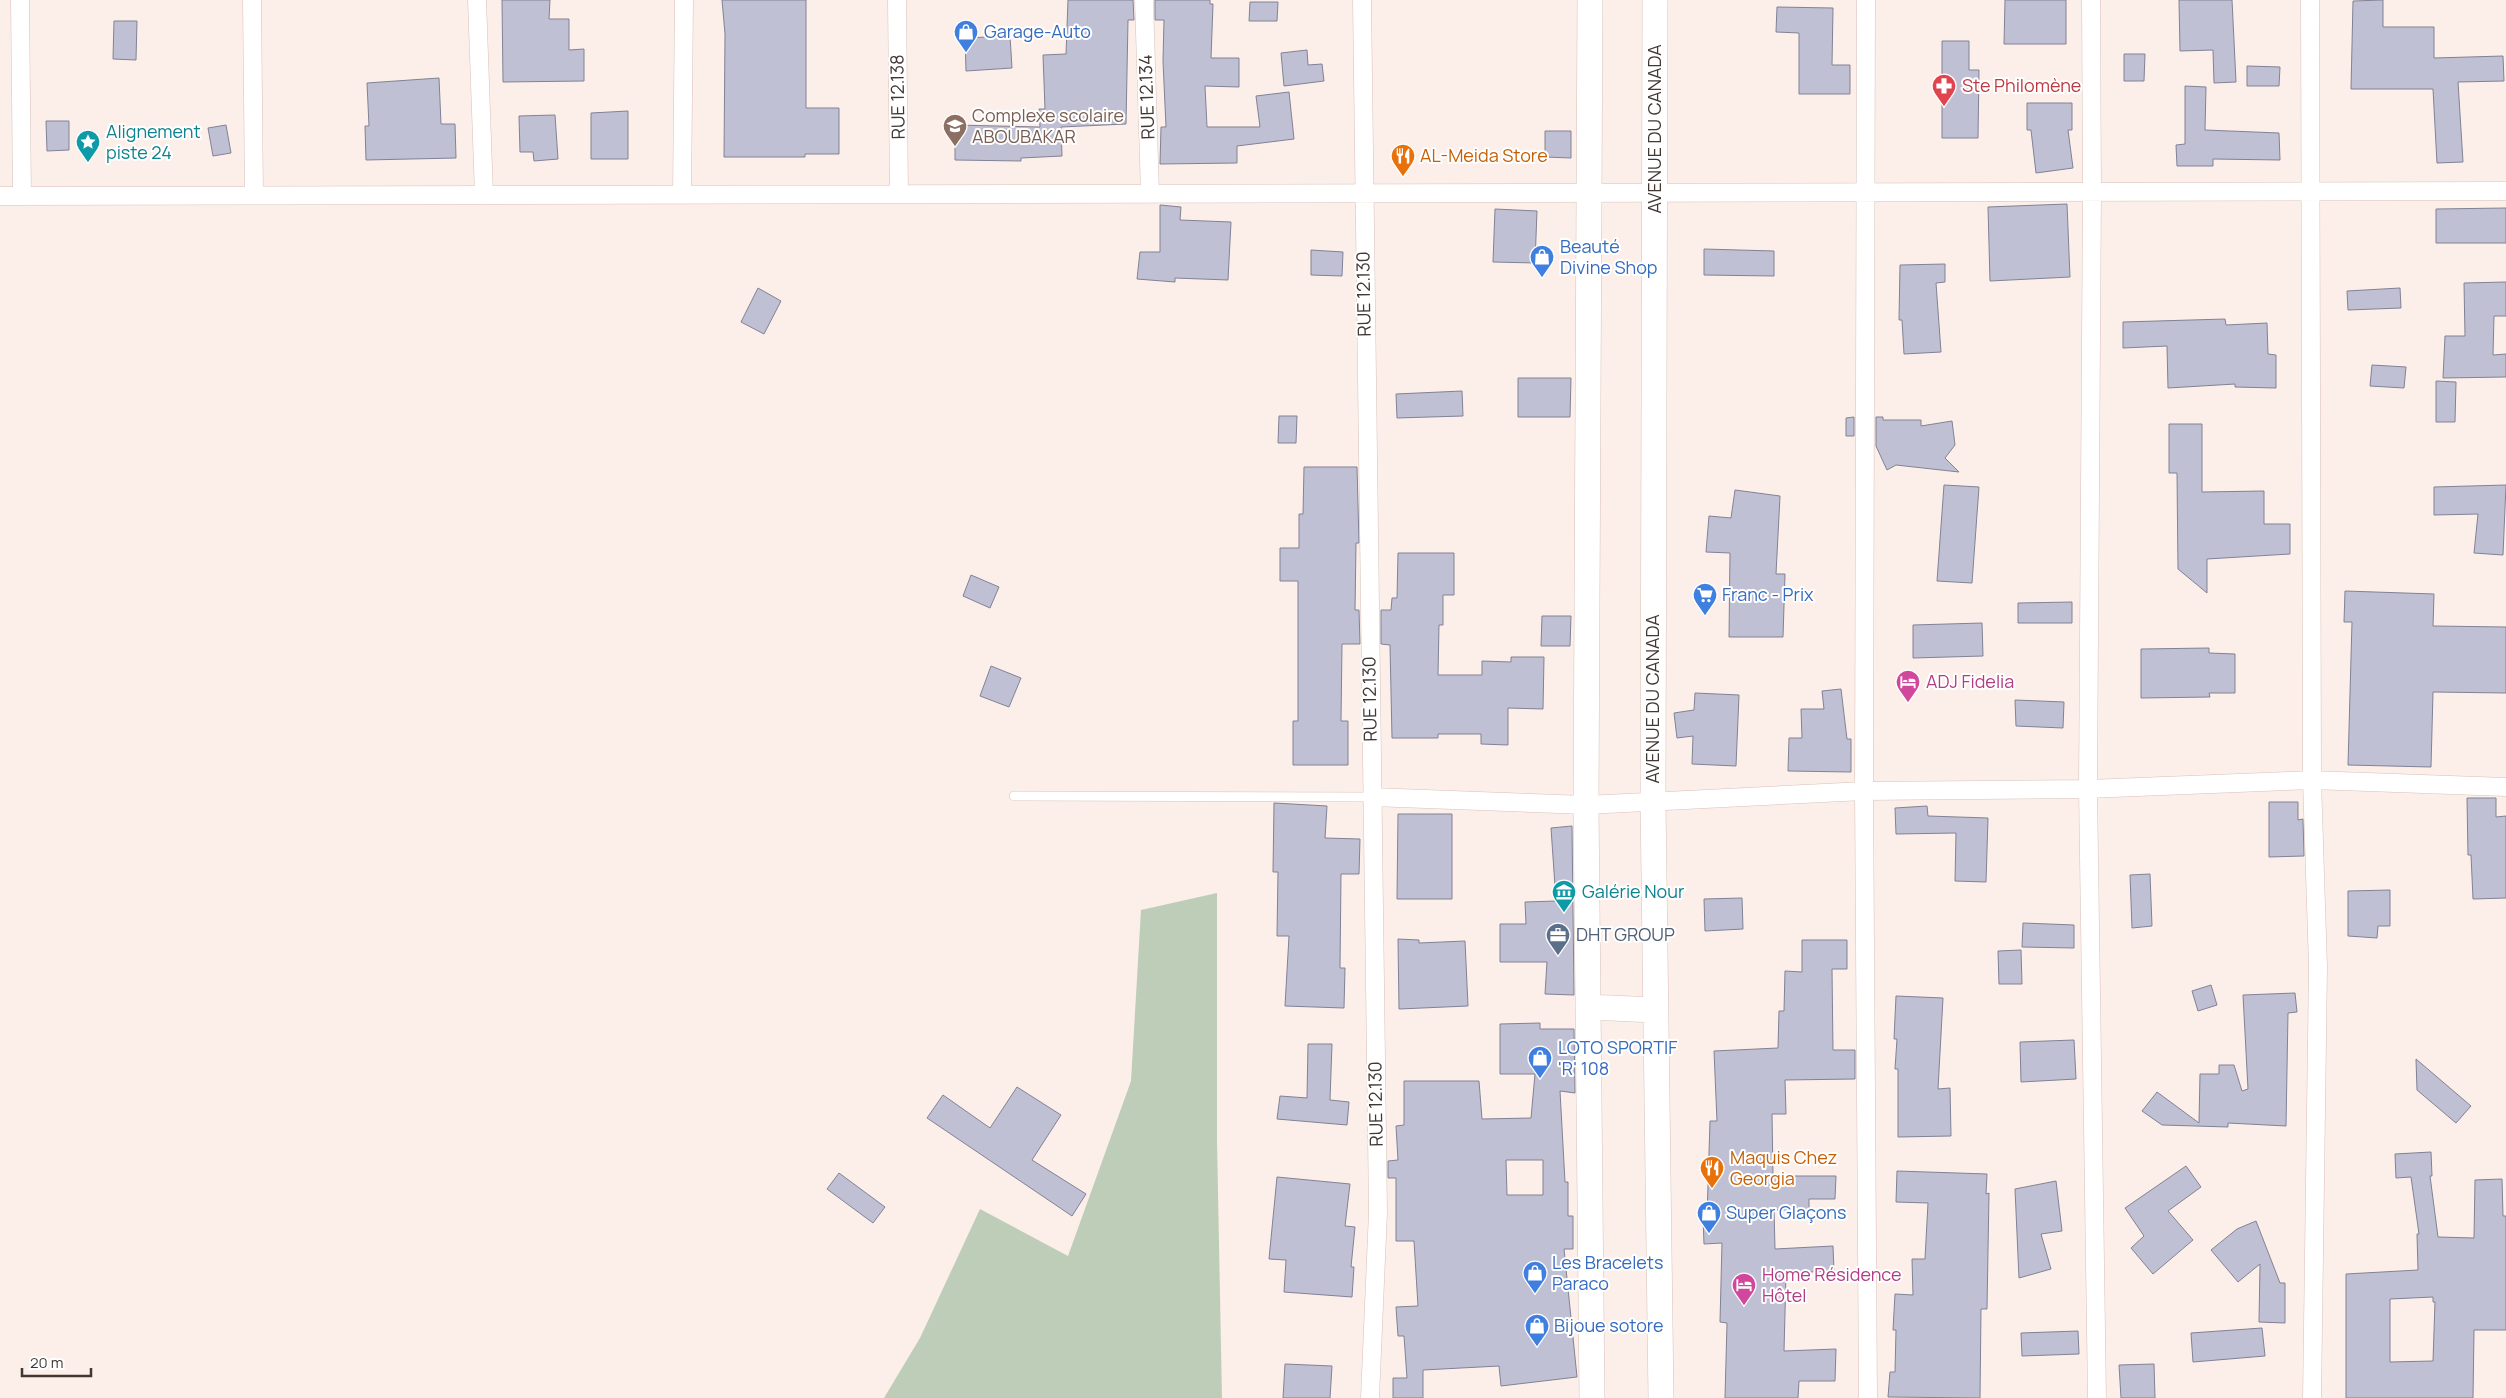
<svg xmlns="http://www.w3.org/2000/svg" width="2506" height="1398" font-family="Manrope,sans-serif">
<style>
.green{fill:#becdb8}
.building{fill:#c0c0d4;stroke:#828295;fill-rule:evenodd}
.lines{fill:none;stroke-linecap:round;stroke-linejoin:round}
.service-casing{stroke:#d7c2b8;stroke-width:10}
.minor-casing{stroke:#d7c2b8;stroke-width:19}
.secondary-casing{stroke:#d7c2b8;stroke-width:26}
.service{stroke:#fff;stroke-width:9}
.minor{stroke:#fff;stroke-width:18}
.secondary{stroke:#fff;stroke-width:25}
.labels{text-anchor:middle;stroke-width:4;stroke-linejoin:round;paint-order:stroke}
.shop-label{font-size:18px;fill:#366cbe;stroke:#fff;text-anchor:start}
.health-label{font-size:18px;fill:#be3a42;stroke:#fff;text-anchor:start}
.street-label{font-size:18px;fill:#413834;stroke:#fff}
.education-label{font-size:18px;fill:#785e54;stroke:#fff;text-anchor:start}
.culture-label{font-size:18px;fill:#0d838f;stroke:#fff;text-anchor:start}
.food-label{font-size:18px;fill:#c56008;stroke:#fff;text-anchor:start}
.hotel-label{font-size:18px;fill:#b23c85;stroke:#fff;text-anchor:start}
.service-label{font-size:18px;fill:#4e5e75;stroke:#fff;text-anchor:start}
</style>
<rect width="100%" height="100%" fill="#fceee8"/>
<!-- green -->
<path class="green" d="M 1217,893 L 1217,1141 L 1222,1398 L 884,1398 L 920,1338 L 980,1209 L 1068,1256 L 1131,1081 L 1141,910 Z"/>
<!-- building -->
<path class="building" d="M 502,0 L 550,0 L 549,19 L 569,19 L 569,50 L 584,49 L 584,81 L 503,82 Z
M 722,0 L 806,0 L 806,108 L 839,108 L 839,154 L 805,154 L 805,157 L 724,157 L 725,34 Z
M 1068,0 L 1133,0 L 1134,20 L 1128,20 L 1126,124 L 1061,127 L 1062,156 L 1021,158 L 1021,161 L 955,160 L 955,125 L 1040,127 L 1039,109 L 1045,109 L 1043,55 L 1066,54 Z
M 1155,0 L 1210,0 L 1210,4 L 1213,4 L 1211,58 L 1239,58 L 1239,87 L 1205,86 L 1207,127 L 1260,127 L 1256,96 L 1289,92 L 1294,139 L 1237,146 L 1237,163 L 1160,164 L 1161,127 L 1166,127 L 1163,61 L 1164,20 L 1155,20 Z
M 2005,0 L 2066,0 L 2066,44 L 2004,44 Z
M 2179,0 L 2232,0 L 2236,82 L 2214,83 L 2213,50 L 2180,51 Z
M 2383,0 L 2383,27 L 2434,27 L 2434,58 L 2503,56 L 2504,81 L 2458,82 L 2463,162 L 2437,163 L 2433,89 L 2351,89 L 2353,1 Z
M 1250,2 L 1278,2 L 1277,21 L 1249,21 Z
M 1777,7 L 1833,8 L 1832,65 L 1850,65 L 1850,94 L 1799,94 L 1799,33 L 1776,32 Z
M 114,21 L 137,21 L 136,60 L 113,59 Z
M 1010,36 L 1012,68 L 966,71 L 965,38 Z
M 1942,41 L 1969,41 L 1969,70 L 1979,70 L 1978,138 L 1942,138 Z
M 1307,50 L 1308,65 L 1322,64 L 1324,81 L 1284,86 L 1281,53 Z
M 2124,54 L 2145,54 L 2144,81 L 2124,81 Z
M 2247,66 L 2280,67 L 2279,86 L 2247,86 Z
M 439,78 L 441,124 L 455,124 L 456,158 L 366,160 L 365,126 L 369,126 L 367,83 Z
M 2185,86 L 2206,87 L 2205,130 L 2279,133 L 2280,160 L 2213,159 L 2213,166 L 2177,166 L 2176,145 L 2185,144 Z
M 2027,103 L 2072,103 L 2072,130 L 2068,130 L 2073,168 L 2036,173 L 2031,130 L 2027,130 Z
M 628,111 L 628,159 L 591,159 L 591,113 Z
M 555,115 L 558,159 L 534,161 L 533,152 L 520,152 L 519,116 Z
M 46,121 L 69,121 L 69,150 L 47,151 Z
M 226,125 L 231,153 L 213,156 L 208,128 Z
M 1545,131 L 1571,131 L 1571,158 L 1545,157 Z
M 2067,204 L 2070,277 L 1990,281 L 1988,207 Z
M 1160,205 L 1181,207 L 1180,220 L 1231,222 L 1228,280 L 1175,278 L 1175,282 L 1137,279 L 1140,252 L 1160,252 Z
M 2506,208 L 2506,243 L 2436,243 L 2436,209 Z
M 1495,209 L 1537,211 L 1535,263 L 1493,262 Z
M 1704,249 L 1774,251 L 1774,276 L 1704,275 Z
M 1311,250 L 1343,252 L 1342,276 L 1311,275 Z
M 1945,264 L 1945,282 L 1936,283 L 1941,352 L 1904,354 L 1902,320 L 1899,320 L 1900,265 Z
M 2506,282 L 2506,316 L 2494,316 L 2493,355 L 2506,354 L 2506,377 L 2443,378 L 2445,336 L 2465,336 L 2464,283 Z
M 758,288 L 781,301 L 764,334 L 741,322 Z
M 2400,288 L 2401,308 L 2348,310 L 2347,291 Z
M 2225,319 L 2226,325 L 2267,323 L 2268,354 L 2276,355 L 2276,388 L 2235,387 L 2235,384 L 2168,388 L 2167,346 L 2123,348 L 2123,322 Z
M 2372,365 L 2406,367 L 2404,388 L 2370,386 Z
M 1518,378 L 1571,378 L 1570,417 L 1518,417 Z
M 2436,381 L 2456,382 L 2455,422 L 2436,422 Z
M 1462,391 L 1463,416 L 1397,418 L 1396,394 Z
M 1279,416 L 1297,416 L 1296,443 L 1278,443 Z
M 1854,417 L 1854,436 L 1846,436 L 1846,418 Z
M 1876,417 L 1883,417 L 1883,420 L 1921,420 L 1921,426 L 1952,421 L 1955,445 L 1945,458 L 1959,472 L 1896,465 L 1887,470 L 1876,446 Z
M 2169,424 L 2202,424 L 2202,492 L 2264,491 L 2264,524 L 2290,524 L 2290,554 L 2207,559 L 2207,593 L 2178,569 L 2177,473 L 2169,473 Z
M 1304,467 L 1357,467 L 1359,543 L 1356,543 L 1355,610 L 1359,610 L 1360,644 L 1342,644 L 1341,721 L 1348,721 L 1348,765 L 1293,765 L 1293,721 L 1298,721 L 1298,581 L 1280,581 L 1280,548 L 1299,548 L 1299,514 L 1303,514 Z
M 1944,485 L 1979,487 L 1972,583 L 1937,581 Z
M 2506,485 L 2503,555 L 2474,553 L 2478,514 L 2434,515 L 2434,487 Z
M 1735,490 L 1780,496 L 1776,574 L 1785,574 L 1783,637 L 1729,637 L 1730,553 L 1706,552 L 1709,516 L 1731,518 Z
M 1398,553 L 1454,553 L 1454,595 L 1443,595 L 1443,625 L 1439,625 L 1438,675 L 1482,675 L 1482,661 L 1511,662 L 1511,657 L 1544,657 L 1543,709 L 1508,708 L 1508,745 L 1481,744 L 1481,734 L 1438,734 L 1438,738 L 1392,738 L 1390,645 L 1381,644 L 1381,610 L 1391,610 L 1392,598 L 1397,598 Z
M 971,575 L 999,587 L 990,608 L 963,596 Z
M 2345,591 L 2434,594 L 2433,626 L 2506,627 L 2506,693 L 2433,692 L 2431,767 L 2348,765 L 2352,622 L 2344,622 Z
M 2072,602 L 2072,623 L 2018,623 L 2018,603 Z
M 1542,616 L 1571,616 L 1570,646 L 1541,646 Z
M 1982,623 L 1983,656 L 1913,658 L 1913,625 Z
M 2209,648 L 2209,653 L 2235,654 L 2235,693 L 2209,693 L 2210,697 L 2141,698 L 2141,649 Z
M 991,666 L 1021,678 L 1009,707 L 980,696 Z
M 1841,689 L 1847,739 L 1851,739 L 1851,772 L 1788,771 L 1789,738 L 1802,738 L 1801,709 L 1824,709 L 1822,691 Z
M 1695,693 L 1739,695 L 1736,766 L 1692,764 L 1693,736 L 1677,738 L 1674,713 L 1694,710 Z
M 2015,700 L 2064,702 L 2063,728 L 2016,726 Z
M 2467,798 L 2496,798 L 2496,817 L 2506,816 L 2506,898 L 2473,899 L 2471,855 L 2468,855 Z
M 2269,802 L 2298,802 L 2298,820 L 2303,819 L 2304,856 L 2269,857 Z
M 1274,803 L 1327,806 L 1325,838 L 1360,839 L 1359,874 L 1341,874 L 1340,968 L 1345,968 L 1344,1008 L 1285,1006 L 1289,936 L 1277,936 L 1278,872 L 1273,872 Z
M 1927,806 L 1928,816 L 1988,818 L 1986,882 L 1955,881 L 1956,833 L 1896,834 L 1895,808 Z
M 1398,814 L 1452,814 L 1452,899 L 1397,899 Z
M 1572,826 L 1574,995 L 1545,994 L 1547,962 L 1500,962 L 1500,924 L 1526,924 L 1525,902 L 1556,901 L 1551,828 Z
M 2150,874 L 2152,926 L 2132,928 L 2130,875 Z
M 2390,890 L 2390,926 L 2378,926 L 2377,938 L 2348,936 L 2348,891 Z
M 1742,898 L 1743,929 L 1705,931 L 1704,899 Z
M 2023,923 L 2074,925 L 2074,948 L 2022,947 Z
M 1398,939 L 1419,940 L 1419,943 L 1465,941 L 1468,1006 L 1399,1009 Z
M 1802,940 L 1847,940 L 1847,969 L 1832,969 L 1833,1050 L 1855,1050 L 1855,1079 L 1785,1080 L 1786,1114 L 1772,1114 L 1773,1176 L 1836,1176 L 1835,1199 L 1809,1199 L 1809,1210 L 1774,1210 L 1775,1249 L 1833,1246 L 1834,1271 L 1786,1273 L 1784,1351 L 1836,1349 L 1835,1381 L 1799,1381 L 1798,1398 L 1725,1398 L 1727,1323 L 1720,1322 L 1722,1243 L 1704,1244 L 1703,1217 L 1707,1217 L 1710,1121 L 1717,1121 L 1714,1051 L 1778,1048 L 1779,1011 L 1784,1011 L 1785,971 L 1802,972 Z
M 2021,950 L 2022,984 L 1999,984 L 1998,951 Z
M 2211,985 L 2217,1005 L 2198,1011 L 2192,991 Z
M 2295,993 L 2297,1012 L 2288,1013 L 2286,1126 L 2228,1123 L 2228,1127 L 2162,1125 L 2142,1111 L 2157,1092 L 2199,1123 L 2200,1074 L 2219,1074 L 2219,1065 L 2234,1065 L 2242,1091 L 2248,1089 L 2243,995 Z
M 1896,996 L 1943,998 L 1938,1089 L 1950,1088 L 1951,1136 L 1898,1137 L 1898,1069 L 1895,1069 L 1897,1039 L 1894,1039 Z
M 1540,1023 L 1540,1029 L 1574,1029 L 1575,1093 L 1560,1091 L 1565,1182 L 1568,1182 L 1568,1216 L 1573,1216 L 1573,1249 L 1564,1249 L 1577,1377 L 1501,1386 L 1499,1366 L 1423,1370 L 1423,1398 L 1393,1398 L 1393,1378 L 1407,1378 L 1404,1336 L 1398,1336 L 1396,1307 L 1418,1306 L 1414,1241 L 1396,1241 L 1396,1178 L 1388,1178 L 1388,1161 L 1398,1160 L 1396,1126 L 1404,1125 L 1404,1081 L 1479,1081 L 1482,1119 L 1531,1118 L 1535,1074 L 1500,1074 L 1500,1024 ZM 1506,1160 L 1543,1160 L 1543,1195 L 1507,1195 Z
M 2074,1040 L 2076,1079 L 2021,1082 L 2020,1042 Z
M 1308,1044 L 1332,1044 L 1330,1100 L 1349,1102 L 1347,1125 L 1277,1119 L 1280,1096 L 1307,1098 Z
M 2416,1059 L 2471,1106 L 2456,1123 L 2417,1090 Z
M 1017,1087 L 1061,1115 L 1032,1160 L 1086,1194 L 1072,1216 L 927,1118 L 943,1095 L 990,1128 Z
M 2431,1152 L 2432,1176 L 2430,1176 L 2438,1237 L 2474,1238 L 2475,1180 L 2502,1179 L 2503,1216 L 2506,1216 L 2506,1330 L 2474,1330 L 2473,1398 L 2346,1398 L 2346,1274 L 2418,1270 L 2417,1234 L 2419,1234 L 2411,1177 L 2396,1178 L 2395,1154 ZM 2433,1297 L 2433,1302 L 2435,1302 L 2433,1361 L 2390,1362 L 2390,1299 Z
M 2186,1166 L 2201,1187 L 2168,1211 L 2193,1240 L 2153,1274 L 2131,1248 L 2144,1236 L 2125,1208 Z
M 1897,1171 L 1987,1174 L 1986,1194 L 1989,1193 L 1987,1309 L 1981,1309 L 1980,1398 L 1888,1397 L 1890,1372 L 1895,1372 L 1896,1330 L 1893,1330 L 1895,1294 L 1913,1295 L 1912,1259 L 1925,1259 L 1928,1203 L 1896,1202 Z
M 839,1173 L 885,1207 L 873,1223 L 827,1189 Z
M 1277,1177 L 1350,1184 L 1345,1226 L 1355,1227 L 1351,1267 L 1354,1267 L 1352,1297 L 1284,1292 L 1286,1260 L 1269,1259 Z
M 2056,1181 L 2062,1231 L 2041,1234 L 2051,1269 L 2019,1278 L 2015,1189 Z
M 2256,1221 L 2280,1283 L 2285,1283 L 2285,1323 L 2259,1322 L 2260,1264 L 2238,1282 L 2211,1250 L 2237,1229 Z
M 2262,1328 L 2265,1356 L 2193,1362 L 2191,1333 Z
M 2078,1331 L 2079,1354 L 2022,1356 L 2021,1333 Z
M 1285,1364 L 1332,1366 L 1330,1398 L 1283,1398 Z
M 2154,1364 L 2155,1398 L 2121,1398 L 2119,1365 Z"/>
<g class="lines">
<defs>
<path id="service" d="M 1014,796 L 1372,797"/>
<path id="minor" d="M 20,0 L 22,196
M 252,0 L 254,195
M 477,0 L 484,195
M 897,0 L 899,194
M 1144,0 L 1150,193
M 1362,0 L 1378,1212 L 1370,1398
M 1866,0 L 1864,791 L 1868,1398
M 2091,0 L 2092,192 L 2088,789 L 2097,1398
M 2310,0 L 2312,780 L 2318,967 L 2312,1398
M 682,194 L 684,0
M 0,196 L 2506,191
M 1372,797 L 1586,805 L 1864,791 L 2088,789 L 2312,780 L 2506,787"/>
<path id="secondary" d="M 1590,0 L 1586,805 L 1592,1398
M 1655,0 L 1653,801 L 1661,1398
M 1588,1007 L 1655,1010"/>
</defs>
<!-- service casing -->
<use href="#service" class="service-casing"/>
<!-- minor casing -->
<use href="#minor" class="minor-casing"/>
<!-- secondary casing -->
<use href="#secondary" class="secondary-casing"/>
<!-- service -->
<use href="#service" class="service"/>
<!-- minor -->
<use href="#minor" class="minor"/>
<!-- secondary -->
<use href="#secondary" class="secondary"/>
</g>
<!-- icons -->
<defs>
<symbol id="shop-pin" viewBox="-11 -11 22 30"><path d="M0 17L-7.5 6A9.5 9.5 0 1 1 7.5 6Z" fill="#3f7fe0" stroke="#fff"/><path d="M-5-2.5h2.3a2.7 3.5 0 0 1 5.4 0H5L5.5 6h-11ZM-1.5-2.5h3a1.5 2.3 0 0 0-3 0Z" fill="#fff"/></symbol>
<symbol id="pharmacy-pin" viewBox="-11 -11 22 30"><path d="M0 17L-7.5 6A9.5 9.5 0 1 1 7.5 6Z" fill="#e0444e" stroke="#fff"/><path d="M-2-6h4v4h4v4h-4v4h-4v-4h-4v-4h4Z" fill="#fff"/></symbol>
<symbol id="school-pin" viewBox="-11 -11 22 30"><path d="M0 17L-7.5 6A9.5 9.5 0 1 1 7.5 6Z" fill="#8d6e63" stroke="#fff"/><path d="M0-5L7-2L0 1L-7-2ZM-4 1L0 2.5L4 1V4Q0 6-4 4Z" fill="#fff"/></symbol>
<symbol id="sight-pin" viewBox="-11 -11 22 30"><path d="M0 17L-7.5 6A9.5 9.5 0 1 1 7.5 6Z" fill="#0f9aa8" stroke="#fff"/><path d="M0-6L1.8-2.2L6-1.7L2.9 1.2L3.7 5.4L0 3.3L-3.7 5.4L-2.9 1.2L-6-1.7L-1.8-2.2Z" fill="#fff"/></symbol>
<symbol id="restaurant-pin" viewBox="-11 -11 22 30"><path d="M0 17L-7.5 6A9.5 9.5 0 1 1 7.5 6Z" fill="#e8710a" stroke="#fff"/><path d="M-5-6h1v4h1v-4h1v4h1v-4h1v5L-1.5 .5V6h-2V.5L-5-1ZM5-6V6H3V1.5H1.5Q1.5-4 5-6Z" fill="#fff"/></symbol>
<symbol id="supermarket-pin" viewBox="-11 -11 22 30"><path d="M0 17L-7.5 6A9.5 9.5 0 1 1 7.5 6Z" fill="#3f7fe0" stroke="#fff"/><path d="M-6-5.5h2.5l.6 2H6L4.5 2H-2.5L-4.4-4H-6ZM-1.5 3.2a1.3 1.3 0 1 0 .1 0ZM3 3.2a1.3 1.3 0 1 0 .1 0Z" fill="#fff"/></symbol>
<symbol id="hotel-pin" viewBox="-11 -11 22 30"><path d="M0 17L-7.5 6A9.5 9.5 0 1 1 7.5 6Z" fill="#d1479c" stroke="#fff"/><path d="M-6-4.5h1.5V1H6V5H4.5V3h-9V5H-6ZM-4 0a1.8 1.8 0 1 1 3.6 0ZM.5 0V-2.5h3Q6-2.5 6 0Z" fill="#fff"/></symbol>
<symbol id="museum-pin" viewBox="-11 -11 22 30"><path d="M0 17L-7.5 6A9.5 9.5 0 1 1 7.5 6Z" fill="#0f9aa8" stroke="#fff"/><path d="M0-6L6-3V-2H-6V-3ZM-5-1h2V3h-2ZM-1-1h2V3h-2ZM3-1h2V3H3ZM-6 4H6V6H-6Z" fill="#fff"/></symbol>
<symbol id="office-pin" viewBox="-11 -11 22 30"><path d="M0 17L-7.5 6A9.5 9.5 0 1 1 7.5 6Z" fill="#5c6f8a" stroke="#fff"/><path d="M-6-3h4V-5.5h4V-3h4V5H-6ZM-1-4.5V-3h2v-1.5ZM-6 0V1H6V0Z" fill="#fff"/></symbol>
</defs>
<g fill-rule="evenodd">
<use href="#shop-pin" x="952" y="18" width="28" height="38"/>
<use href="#pharmacy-pin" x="1930" y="72" width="28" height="38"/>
<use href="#school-pin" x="941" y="112" width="28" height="38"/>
<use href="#sight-pin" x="74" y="128" width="28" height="38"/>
<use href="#restaurant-pin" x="1389" y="142" width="28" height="38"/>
<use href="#shop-pin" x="1528" y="243" width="28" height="38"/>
<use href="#supermarket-pin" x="1691" y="581" width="28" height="38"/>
<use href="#hotel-pin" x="1894" y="668" width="28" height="38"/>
<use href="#museum-pin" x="1550" y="878" width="28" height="38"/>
<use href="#office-pin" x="1544" y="921" width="28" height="38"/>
<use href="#shop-pin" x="1526" y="1044" width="28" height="38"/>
<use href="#restaurant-pin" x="1698" y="1154" width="28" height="38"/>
<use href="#shop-pin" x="1695" y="1199" width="28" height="38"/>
<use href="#shop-pin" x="1521" y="1259" width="28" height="38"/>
<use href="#hotel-pin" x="1730" y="1271" width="28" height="38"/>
<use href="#shop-pin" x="1523" y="1312" width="28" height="38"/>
</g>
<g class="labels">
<!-- shop labels -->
<g class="shop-label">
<text x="984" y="38">Garage-Auto</text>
<text x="1560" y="253">Beauté<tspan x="1560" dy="21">Divine Shop</tspan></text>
<text x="1722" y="601">Franc - Prix</text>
<text x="1558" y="1054">LOTO SPORTIF<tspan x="1558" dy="21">'R' 108</tspan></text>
<text x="1726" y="1219">Super Glaçons</text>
<text x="1552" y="1269">Les Bracelets<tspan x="1552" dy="21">Paraco</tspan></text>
<text x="1554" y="1332">Bijoue sotore</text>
</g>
<!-- health labels -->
<g class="health-label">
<text x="1962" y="92">Ste Philomène</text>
</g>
<!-- street labels -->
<g class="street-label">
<text transform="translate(898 97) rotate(-91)" y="6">RUE 12.138</text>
<text transform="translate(1147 97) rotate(-92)" y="6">RUE 12.134</text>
<text transform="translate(1655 129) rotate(-90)" y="6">AVENUE DU CANADA</text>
<text transform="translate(1364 294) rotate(-91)" y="6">RUE 12.130</text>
<text transform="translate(1370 699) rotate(-91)" y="6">RUE 12.130</text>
<text transform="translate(1653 699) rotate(-90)" y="6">AVENUE DU CANADA</text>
<text transform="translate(1376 1104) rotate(-91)" y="6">RUE 12.130</text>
</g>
<!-- education labels -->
<g class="education-label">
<text x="972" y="122">Complexe scolaire<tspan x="972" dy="21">ABOUBAKAR</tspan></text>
</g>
<!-- culture labels -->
<g class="culture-label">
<text x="106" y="138">Alignement<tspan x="106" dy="21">piste 24</tspan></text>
<text x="1582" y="898">Galérie Nour</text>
</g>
<!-- food labels -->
<g class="food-label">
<text x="1420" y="162">AL-Meida Store</text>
<text x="1730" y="1164">Maquis Chez<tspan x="1730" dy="21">Georgia</tspan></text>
</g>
<!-- hotel labels -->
<g class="hotel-label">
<text x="1926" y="688">ADJ Fidelia</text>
<text x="1762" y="1281">Home Résidence<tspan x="1762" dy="21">Hôtel</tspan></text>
</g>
<!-- service labels -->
<g class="service-label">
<text x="1576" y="941">DHT GROUP</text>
</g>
</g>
<!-- scale -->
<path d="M22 1368v8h69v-8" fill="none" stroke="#413834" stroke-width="2.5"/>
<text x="30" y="1368" font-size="15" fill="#413834" stroke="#ffffff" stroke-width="4" paint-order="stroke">20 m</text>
</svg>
